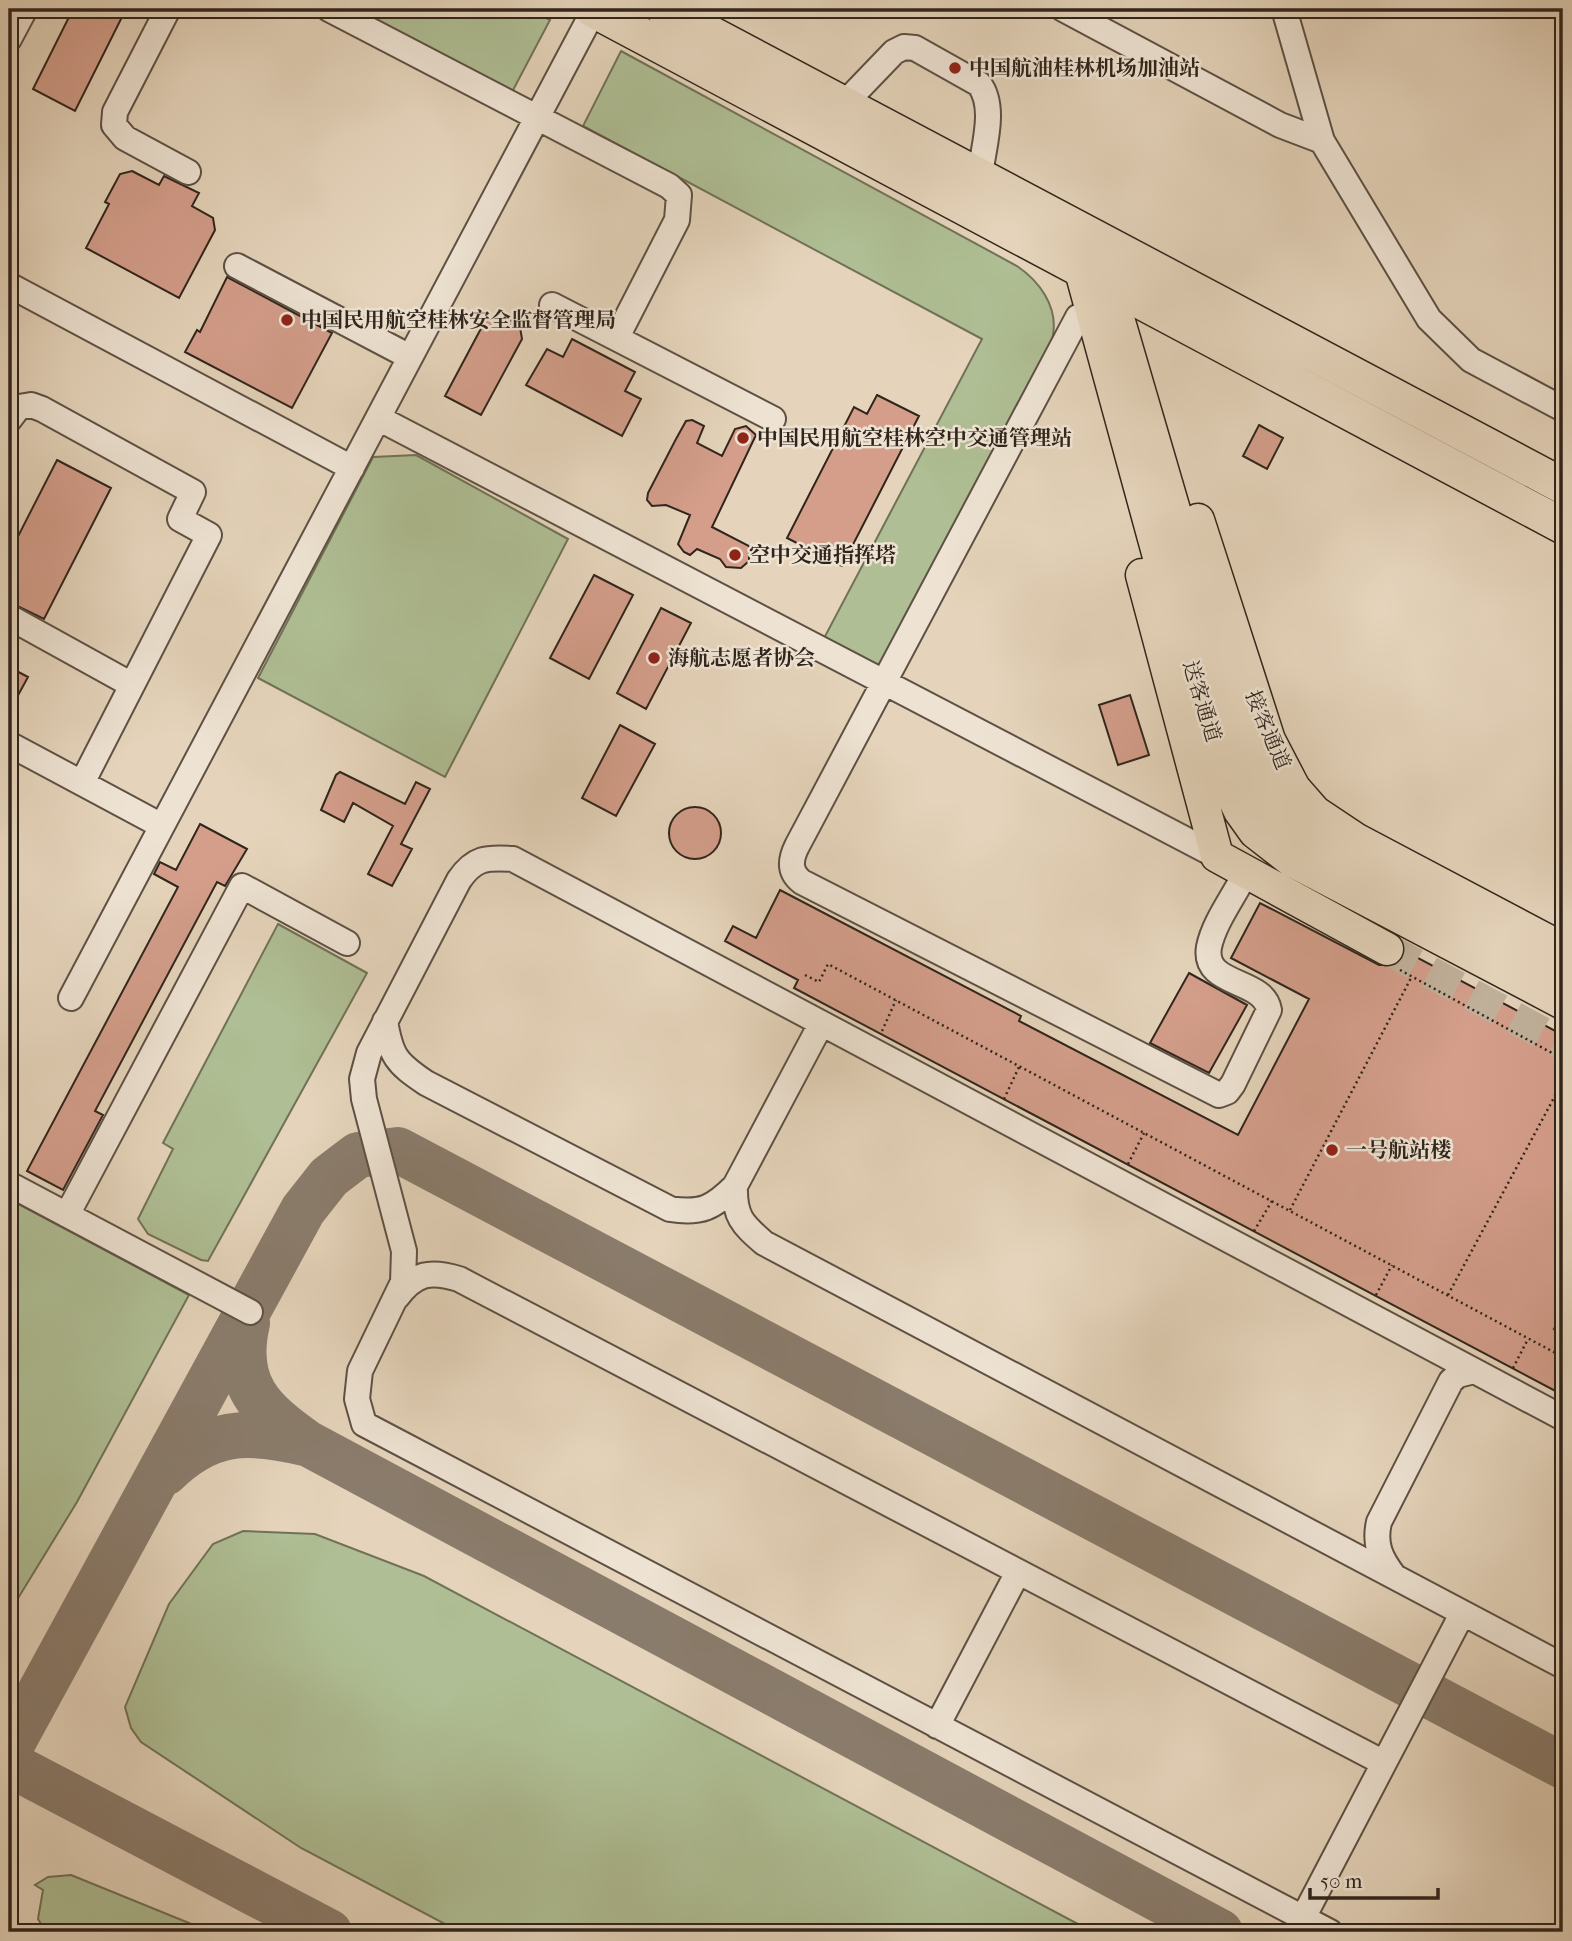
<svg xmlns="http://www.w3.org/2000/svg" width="1572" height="1941" font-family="'IM FELL French Canon','Noto Serif SC',serif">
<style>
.green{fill:#afbe94;stroke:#707258;stroke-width:2}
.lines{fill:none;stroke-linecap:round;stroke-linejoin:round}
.taxiway{stroke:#8a7c6c;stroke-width:46}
.building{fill:#d49e8b;stroke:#30251c;stroke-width:2}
.major-tunnel{stroke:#c1b19b;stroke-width:32;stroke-dasharray:32 16;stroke-linecap:butt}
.minor-casing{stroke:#5d5144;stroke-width:28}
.major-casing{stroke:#30251c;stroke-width:35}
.highway-casing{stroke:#30251c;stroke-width:38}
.path{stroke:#30251c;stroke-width:2.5;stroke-dasharray:2 3.5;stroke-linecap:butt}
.minor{stroke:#eee3d3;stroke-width:24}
.major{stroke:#e5d4bb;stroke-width:32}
.highway{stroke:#e5d4bb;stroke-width:35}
.poi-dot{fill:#8f2418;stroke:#eee3d3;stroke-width:2.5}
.labels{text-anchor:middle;stroke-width:5;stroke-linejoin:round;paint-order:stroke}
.poi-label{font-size:21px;font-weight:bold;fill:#30251c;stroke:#eee3d3;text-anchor:start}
.street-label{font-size:21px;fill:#30251c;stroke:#eee3d3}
</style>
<rect width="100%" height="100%" fill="#e5d4bb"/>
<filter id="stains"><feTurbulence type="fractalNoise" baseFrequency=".00286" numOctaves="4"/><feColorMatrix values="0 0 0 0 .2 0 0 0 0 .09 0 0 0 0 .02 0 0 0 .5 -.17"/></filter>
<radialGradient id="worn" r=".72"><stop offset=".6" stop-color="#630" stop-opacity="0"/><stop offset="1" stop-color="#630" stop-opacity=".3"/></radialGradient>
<!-- green -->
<path class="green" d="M 351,9 L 530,9 L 550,20 L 511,94 Z
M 621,51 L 1017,266 C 1039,281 1058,306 1053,335 C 1051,348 1041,363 1035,375 L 880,671 L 822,642 L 982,339 L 583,126 Z
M 416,455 L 568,539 L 445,777 L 258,678 L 373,457 Z
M 278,924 L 367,973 L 208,1261 L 201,1260 L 148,1234 L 138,1219 L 173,1149 L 163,1143 Z
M 9,1199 L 189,1295 L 77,1502 L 9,1613 Z
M 243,1531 L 315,1534 L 424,1576 L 1093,1932 L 460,1932 L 301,1848 L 141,1742 L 131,1728 L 125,1707 L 169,1604 L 213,1544 Z
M 71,1875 L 211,1932 L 46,1932 L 38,1919 L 43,1890 L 35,1885 L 48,1877 Z"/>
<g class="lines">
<!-- taxiway -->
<path class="taxiway" d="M 247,1323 C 233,1384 260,1410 307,1443 L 1220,1932
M 165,1473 C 209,1430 246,1429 304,1443
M 9,1749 L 303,1210 L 329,1177 L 358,1155 L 398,1150 L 1563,1766
M 9,1764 L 329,1932"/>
</g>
<!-- building -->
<path class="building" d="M 73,9 L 126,9 L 75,111 L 33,89 Z
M 132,171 L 159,185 L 164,176 L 199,193 L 192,206 L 213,218 L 215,230 L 179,298 L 86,248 L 109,204 L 105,202 L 120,174 Z
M 227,277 L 332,333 L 292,408 L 185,352 L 197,330 L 200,332 Z
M 492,316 L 514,321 L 520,327 L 522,339 L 481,415 L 445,396 L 485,321 Z
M 572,339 L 635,372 L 625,391 L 641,399 L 622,436 L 526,385 L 547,349 L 563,357 Z
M 877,395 L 919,416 L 842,566 L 787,538 L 854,407 L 867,414 Z
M 692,420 L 704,426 L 697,443 L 722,456 L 735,429 L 746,426 L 756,435 L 712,527 L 749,546 L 749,561 L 741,568 L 726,567 L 720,559 L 697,549 L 690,555 L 684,552 L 678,544 L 690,515 L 666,505 L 652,506 L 647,500 L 648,493 L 676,439 L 686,421 Z
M 1259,425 L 1283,438 L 1267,469 L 1243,456 Z
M 57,460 L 111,488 L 44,619 L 9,602 L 9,554 Z
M 594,575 L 633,595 L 589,679 L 550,658 Z
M 661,608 L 691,623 L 646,709 L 617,693 Z
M 9,667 L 28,677 L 9,712 Z
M 1130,695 L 1149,755 L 1118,765 L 1099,705 Z
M 620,725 L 655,744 L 616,816 L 582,798 Z
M 340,772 L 405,804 L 416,782 L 430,789 L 401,844 L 412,849 L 392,886 L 368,874 L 393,826 L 353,803 L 344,822 L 321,810 L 336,775 Z
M669 833a26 26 0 1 1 52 0a26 26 0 1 1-52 0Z
M 200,824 L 247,849 L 225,886 L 217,882 L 95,1111 L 103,1115 L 63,1190 L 27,1171 L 178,887 L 154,874 L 160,862 L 176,870 Z
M 780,890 L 1021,1016 L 1019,1021 L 1238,1135 L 1309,999 L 1231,958 L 1260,903 L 1379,965 L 1396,965 L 1405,951 L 1563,1035 L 1563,1312 L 1554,1329 L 1563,1334 L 1563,1395 L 794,988 L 798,980 L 725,941 L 733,926 L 756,938 Z
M 1189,973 L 1247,1005 L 1209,1073 L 1150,1043 Z"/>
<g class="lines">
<!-- major-tunnel -->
<path class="major-tunnel" d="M 1387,949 L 1563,1044"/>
<defs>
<path id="minor" d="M 168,9 L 115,112 L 114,125 L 125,138 L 188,172
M 329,9 L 669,186 L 679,195 L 677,220 L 617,337
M 1063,9 L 1280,125 L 1322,141
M 1284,9 L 1322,141 L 1429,319 L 1471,360 L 1563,409
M 9,39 L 25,9
M 844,104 L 894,52 L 904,47 L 915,48 L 979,84 C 997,107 983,148 980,175
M 237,266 L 410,357
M 9,285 L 352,468
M 552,305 L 773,419
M 1078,317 L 797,846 C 790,860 789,872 802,882 L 1219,1095 L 1227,1092 L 1233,1084 L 1269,1010 C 1264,978 1202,987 1209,947 C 1214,922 1235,895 1246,872
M 378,418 L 1217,856
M 9,420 L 19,407 L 31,405 L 42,409 L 193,492 L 180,519 L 209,535 L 82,783
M 9,617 L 132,685
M 9,744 L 162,826
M 71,998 L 594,10
M 385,1021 C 391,1056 396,1063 426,1083 L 670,1209 C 701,1214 713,1208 735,1186 L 821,1024
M 9,1184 L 250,1312
M 735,1186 C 734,1216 742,1224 764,1243 L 1563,1666
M 67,1215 L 242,886 L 347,943
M 397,1297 C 415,1273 430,1270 459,1279 L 1384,1763
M 1394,1576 C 1380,1558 1374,1544 1379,1522 L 1451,1381 L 1458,1375 L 1474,1371
M 937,1726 L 1018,1572
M 1303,1918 L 1462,1614
M 1330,1932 L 364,1424 L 357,1399 L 360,1371 L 403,1282 L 404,1251 L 364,1099 L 362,1079 L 369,1053 L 459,880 C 474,858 486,857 513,859 L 1563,1418"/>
<path id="major" d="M 1075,249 L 1173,608 L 1226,782 L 1240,811 L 1255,832 L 1291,860 L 1563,1003
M 1103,267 L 1247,760 C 1265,803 1286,822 1323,849 L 1563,977
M 1198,520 L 1269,740 L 1294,788 L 1315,812 L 1357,840 L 1563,949
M 1142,575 L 1217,856 L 1387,949"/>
<path id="highway" d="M 592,9 L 1563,526
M 664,9 L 1563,486"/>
</defs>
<!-- minor casing -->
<use href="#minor" class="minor-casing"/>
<!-- major casing -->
<use href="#major" class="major-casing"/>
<!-- highway casing -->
<use href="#highway" class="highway-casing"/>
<!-- path -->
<path class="path" d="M 1400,970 L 1563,1059
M 805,975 L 819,982 L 828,964 L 1563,1357
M 882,1031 L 896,1000
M 1004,1099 L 1019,1067
M 1128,1164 L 1144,1133
M 1290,1210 L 1411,978
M 1254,1231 L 1272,1201
M 1376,1295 L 1392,1265
M 1448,1295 L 1563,1081
M 1513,1368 L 1528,1339"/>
<!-- minor -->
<use href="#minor" class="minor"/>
<!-- major -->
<use href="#major" class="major"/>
<!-- highway -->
<use href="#highway" class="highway"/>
</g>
<!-- markers -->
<g class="poi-dot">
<circle cx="955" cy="68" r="7"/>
<circle cx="287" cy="320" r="7"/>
<circle cx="743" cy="438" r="7"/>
<circle cx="735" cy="555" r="7"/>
<circle cx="654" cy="658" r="7"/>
<circle cx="1332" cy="1150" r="7"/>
</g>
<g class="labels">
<!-- poi labels -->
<g class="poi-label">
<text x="969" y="75">中国航油桂林机场加油站</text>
<text x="301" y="327">中国民用航空桂林安全监督管理局</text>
<text x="757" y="445">中国民用航空桂林空中交通管理站</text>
<text x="749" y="562">空中交通指挥塔</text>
<text x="668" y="665">海航志愿者协会</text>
<text x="1346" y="1157">一号航站楼</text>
</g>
<!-- street labels -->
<g class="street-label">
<text transform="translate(1202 701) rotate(73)" y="7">送客通道</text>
<text transform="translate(1268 730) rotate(67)" y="7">接客通道</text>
</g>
</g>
<!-- margin -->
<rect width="1572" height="1941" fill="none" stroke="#e5d4bb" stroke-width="35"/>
<rect x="10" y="10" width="1551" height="1920" fill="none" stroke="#30251c" stroke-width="3.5"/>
<rect x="18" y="18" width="1537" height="1906" fill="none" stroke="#30251c" stroke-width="2"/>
<!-- scale -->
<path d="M1310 1888v10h128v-10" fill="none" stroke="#30251c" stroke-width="3.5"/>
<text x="1320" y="1888" font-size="21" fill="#30251c" stroke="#eee3d3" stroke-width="5" paint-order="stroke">50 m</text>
<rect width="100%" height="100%" filter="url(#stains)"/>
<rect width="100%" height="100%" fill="url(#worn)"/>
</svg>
